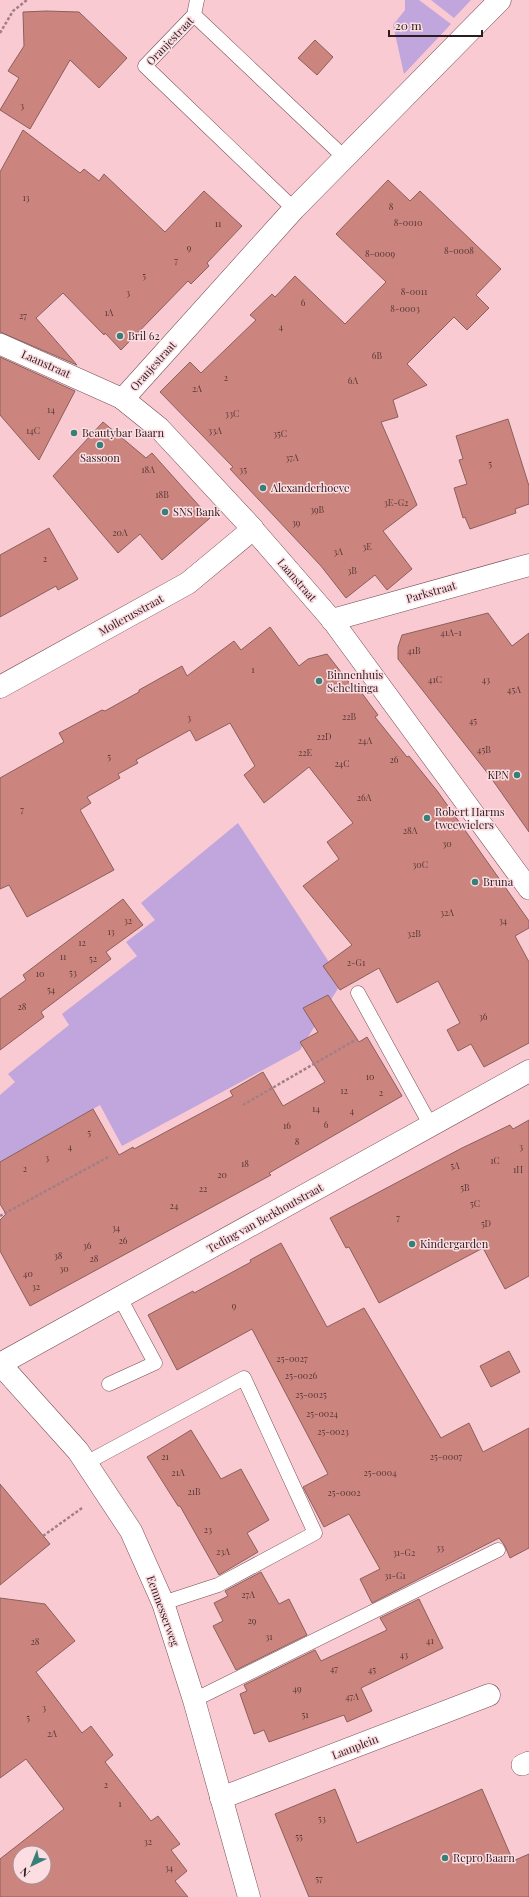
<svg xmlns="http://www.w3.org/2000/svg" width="529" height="1897" font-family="'Playfair Display',serif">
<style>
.green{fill:#c0a6dc}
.building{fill:#cc857e;stroke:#8a605b;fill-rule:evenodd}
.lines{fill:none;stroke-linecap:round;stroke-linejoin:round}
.service-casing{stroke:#774e56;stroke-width:15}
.pedestrian-casing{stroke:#774e56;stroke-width:22}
.minor-casing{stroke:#774e56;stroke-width:23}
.tertiary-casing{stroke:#774e56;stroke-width:23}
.path{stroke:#a17f85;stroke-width:2.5;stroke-dasharray:3 2;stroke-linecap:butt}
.service{stroke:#fff;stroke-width:14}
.pedestrian{stroke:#fff;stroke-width:21}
.minor{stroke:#fff;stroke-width:22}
.tertiary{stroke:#fff;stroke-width:22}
.poi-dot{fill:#387f78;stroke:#fbdde2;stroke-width:1.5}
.labels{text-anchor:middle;stroke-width:3;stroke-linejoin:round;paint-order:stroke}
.number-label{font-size:9px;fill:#553637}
.street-label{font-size:11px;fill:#2d1c1f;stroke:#fbdde2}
.poi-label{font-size:11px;fill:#2d1c1f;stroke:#fbdde2;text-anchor:start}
</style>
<rect width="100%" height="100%" fill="#facad2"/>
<!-- green -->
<path class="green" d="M 405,0 L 419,0 L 451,24 L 404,74 L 393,25 L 405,10 Z
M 431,0 L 471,0 L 454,18 Z
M 238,823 L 342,982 L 300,1050 L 122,1146 L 100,1105 L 0,1164 L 0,1095 L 15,1082 L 8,1074 L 69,1025 L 62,1014 L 137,956 L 126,942 L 155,920 L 141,903 Z"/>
<!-- building -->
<path class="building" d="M 46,11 L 79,12 L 127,58 L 99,88 L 70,60 L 30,129 L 0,110 L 19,78 L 8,71 L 24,46 L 23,12 Z
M 315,40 L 333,57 L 317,75 L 298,58 Z
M 23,130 L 80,173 L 84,169 L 99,181 L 104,174 L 165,232 L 204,191 L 242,226 L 207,263 L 209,266 L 191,284 L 188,281 L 121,350 L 105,333 L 104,335 L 63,293 L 36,318 L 77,365 L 0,332 L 0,172 Z
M 388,180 L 410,201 L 420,191 L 501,269 L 476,295 L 489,308 L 467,330 L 454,317 L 407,364 L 427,385 L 393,400 L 398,417 L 381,422 L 417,505 L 383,531 L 412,569 L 387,590 L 375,575 L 346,598 L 321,566 L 230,469 L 233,467 L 160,392 L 190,362 L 201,373 L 256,320 L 250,315 L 272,294 L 275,297 L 295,276 L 345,324 L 386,282 L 336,234 Z
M 0,357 L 75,391 L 39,460 L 0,415 Z
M 508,419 L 529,486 L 529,504 L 515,509 L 516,513 L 470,529 L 465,517 L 463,518 L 454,488 L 467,484 L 459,460 L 463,459 L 456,436 Z
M 103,422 L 146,458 L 152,453 L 210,518 L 162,560 L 140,534 L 118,553 L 53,476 Z
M 49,528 L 78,579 L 58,590 L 56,586 L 0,617 L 0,555 Z
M 488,613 L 512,646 L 529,633 L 529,832 L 489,775 L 398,659 L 398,647 L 402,635 Z
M 270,627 L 299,666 L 308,659 L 327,654 L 358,694 L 361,692 L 378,715 L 375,717 L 407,757 L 409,756 L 438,792 L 529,921 L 529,928 L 515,936 L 529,962 L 529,1043 L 484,1067 L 471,1044 L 458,1051 L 447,1030 L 460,1023 L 438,981 L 397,1003 L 379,968 L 340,990 L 323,966 L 352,945 L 303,886 L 339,859 L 327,842 L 353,823 L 309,767 L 264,803 L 244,775 L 255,766 L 230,723 L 196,741 L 190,730 L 136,760 L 138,763 L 118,774 L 120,778 L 87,797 L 91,803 L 80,810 L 114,870 L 27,917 L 9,885 L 0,889 L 0,778 L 64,742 L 59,733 L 102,710 L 105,711 L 139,692 L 139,690 L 182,666 L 187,676 L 234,641 L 241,650 Z
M 123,899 L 143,925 L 106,952 L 111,959 L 41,1012 L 44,1017 L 0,1050 L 0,999 L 26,980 L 23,975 Z
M 328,995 L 359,1042 L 367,1037 L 402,1096 L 269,1173 L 271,1175 L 30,1306 L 0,1251 L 0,1220 L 6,1214 L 0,1204 L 0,1162 L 93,1109 L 119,1155 L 133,1147 L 134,1149 L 233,1096 L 230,1091 L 263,1072 L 283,1106 L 325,1082 L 300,1042 L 318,1032 L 303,1008 Z
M 529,1120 L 529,1276 L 505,1289 L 483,1248 L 379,1303 L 349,1247 L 346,1248 L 330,1218 L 462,1148 L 510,1125 L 513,1129 Z
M 281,1243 L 327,1327 L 364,1308 L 441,1438 L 469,1423 L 483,1452 L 529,1428 L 529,1548 L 510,1558 L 505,1546 L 499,1538 L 372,1603 L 360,1579 L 380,1569 L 349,1514 L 324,1527 L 303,1487 L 328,1474 L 252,1329 L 177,1370 L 148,1315 L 193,1291 L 194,1293 L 251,1262 L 250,1260 Z
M 509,1351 L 520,1372 L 491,1387 L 480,1366 Z
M 191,1430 L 221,1479 L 241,1469 L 269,1520 L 247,1533 L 258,1552 L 219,1575 L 180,1506 L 178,1506 L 147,1457 Z
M 0,1484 L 50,1544 L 0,1585 Z
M 261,1572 L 279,1604 L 289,1599 L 307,1635 L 236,1670 L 213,1626 L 223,1621 L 214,1603 L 228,1596 L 225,1591 Z
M 0,1598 L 45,1604 L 75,1641 L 36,1672 L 82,1733 L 91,1726 L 113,1755 L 105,1762 L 151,1821 L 158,1816 L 180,1844 L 171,1850 L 187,1871 L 175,1881 L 188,1897 L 0,1897 L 0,1859 L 64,1809 L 26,1759 L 0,1778 ZM 20,1853 L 44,1853 L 44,1877 L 20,1877 Z
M 419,1599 L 443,1648 L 361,1688 L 372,1711 L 347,1722 L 344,1715 L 269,1742 L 264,1730 L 254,1734 L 240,1694 L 247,1691 L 244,1685 L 315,1650 L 321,1661 L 387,1630 L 380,1618 Z
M 335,1789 L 357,1843 L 482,1789 L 513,1861 L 529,1854 L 529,1897 L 309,1897 L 275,1814 Z"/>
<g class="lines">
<defs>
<path id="service" d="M 194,15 L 197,0
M 294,209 L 145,66 L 194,15 L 345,158
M 358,993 L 431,1126
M 109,1384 L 155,1363 L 120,1298
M 86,1463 L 244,1378 L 315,1533 L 218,1585 L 163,1603
M 194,1700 L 498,1550"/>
<path id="pedestrian" d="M 0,344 L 123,399
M 253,529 L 332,620 L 529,889
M 522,1765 L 529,1762"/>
<path id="minor" d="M 332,620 L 529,565
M 0,687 L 188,583 L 253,529 L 159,428 L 123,399 L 294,209 L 500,0
M 0,1364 L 529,1071
M 221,1798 L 489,1695"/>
<path id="tertiary" d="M 0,1364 L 78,1451 L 131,1531 L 163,1603 L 194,1700 L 249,1897"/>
</defs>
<!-- service casing -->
<use href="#service" class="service-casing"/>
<!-- pedestrian casing -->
<use href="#pedestrian" class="pedestrian-casing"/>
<!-- minor casing -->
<use href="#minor" class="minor-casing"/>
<!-- tertiary casing -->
<use href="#tertiary" class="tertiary-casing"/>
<!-- path -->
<path class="path" d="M 0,33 L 13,11 L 27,0
M 243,1105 L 357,1039
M 0,1216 L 110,1156
M 43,1536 L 82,1508"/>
<!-- service -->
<use href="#service" class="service"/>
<!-- pedestrian -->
<use href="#pedestrian" class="pedestrian"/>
<!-- minor -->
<use href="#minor" class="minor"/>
<!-- tertiary -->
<use href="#tertiary" class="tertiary"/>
</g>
<!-- markers -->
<g class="poi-dot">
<circle cx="120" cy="336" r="4"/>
<circle cx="74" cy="433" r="4"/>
<circle cx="100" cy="445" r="4"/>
<circle cx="263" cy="488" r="4"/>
<circle cx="165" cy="512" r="4"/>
<circle cx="319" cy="681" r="4"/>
<circle cx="517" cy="775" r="4"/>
<circle cx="427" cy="818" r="4"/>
<circle cx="475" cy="882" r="4"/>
<circle cx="412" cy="1244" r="4"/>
<circle cx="445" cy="1858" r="4"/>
</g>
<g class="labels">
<!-- number labels -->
<g class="number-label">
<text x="22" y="109">3</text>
<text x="26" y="201">13</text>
<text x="391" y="210">8</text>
<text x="408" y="226">8-0010</text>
<text x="218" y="227">11</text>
<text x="189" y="251">9</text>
<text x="459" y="254">8-0008</text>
<text x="380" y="257">8-0009</text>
<text x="176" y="264">7</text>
<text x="144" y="279">5</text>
<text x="414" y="295">8-0011</text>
<text x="128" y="296">3</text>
<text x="303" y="306">6</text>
<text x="405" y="312">8-0003</text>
<text x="109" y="316">1A</text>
<text x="23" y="319">27</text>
<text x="281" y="330">4</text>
<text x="377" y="359">6B</text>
<text x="226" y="381">2</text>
<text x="353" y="384">6A</text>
<text x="197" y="392">2A</text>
<text x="51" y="413">14</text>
<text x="232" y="417">33C</text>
<text x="33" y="434">14C</text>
<text x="215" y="434">33A</text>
<text x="280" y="437">35C</text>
<text x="292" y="461">37A</text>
<text x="490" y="467">5</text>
<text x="148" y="473">18A</text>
<text x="243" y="473">35</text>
<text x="162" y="498">18B</text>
<text x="396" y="506">3E-G2</text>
<text x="317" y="513">39B</text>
<text x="296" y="526">39</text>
<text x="120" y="536">20A</text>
<text x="367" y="550">3E</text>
<text x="338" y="555">3A</text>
<text x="45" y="562">2</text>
<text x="352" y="574">3B</text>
<text x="451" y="636">41A-1</text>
<text x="414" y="654">41B</text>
<text x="253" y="673">1</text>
<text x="435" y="683">41C</text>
<text x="486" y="683">43</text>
<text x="514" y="693">45A</text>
<text x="349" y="720">22B</text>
<text x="189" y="721">3</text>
<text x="473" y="724">45</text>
<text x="324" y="740">22D</text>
<text x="365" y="744">24A</text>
<text x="484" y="753">45B</text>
<text x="305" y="756">22E</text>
<text x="109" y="760">5</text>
<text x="394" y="763">26</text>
<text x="342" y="767">24C</text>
<text x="364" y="801">26A</text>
<text x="22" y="813">7</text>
<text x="410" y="834">28A</text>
<text x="447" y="847">30</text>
<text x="420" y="868">30C</text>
<text x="447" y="916">32A</text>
<text x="128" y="924">32</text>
<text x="503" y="924">34</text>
<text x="111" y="935">13</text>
<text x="414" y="937">32B</text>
<text x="82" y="946">12</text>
<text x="63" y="960">11</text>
<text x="93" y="962">52</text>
<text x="356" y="966">2-G1</text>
<text x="73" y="976">53</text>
<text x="40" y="977">10</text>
<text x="51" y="993">54</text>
<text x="22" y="1010">28</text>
<text x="483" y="1020">36</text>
<text x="370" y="1080">10</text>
<text x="344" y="1094">12</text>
<text x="381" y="1096">2</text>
<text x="316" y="1112">14</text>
<text x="352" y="1114">4</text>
<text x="326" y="1128">6</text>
<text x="287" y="1129">16</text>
<text x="89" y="1136">5</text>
<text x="297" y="1145">8</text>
<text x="70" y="1150">4</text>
<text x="521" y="1150">3</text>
<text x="47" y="1161">3</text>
<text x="495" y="1164">1C</text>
<text x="245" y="1167">18</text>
<text x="455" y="1169">5A</text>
<text x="25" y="1172">2</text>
<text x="518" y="1173">1H</text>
<text x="222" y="1178">20</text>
<text x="465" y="1191">5B</text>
<text x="203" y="1192">22</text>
<text x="475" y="1207">5C</text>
<text x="174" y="1209">24</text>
<text x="398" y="1221">7</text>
<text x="486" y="1227">5D</text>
<text x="116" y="1231">34</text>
<text x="123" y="1244">26</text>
<text x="87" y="1249">36</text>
<text x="58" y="1259">38</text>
<text x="94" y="1262">28</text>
<text x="64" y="1272">30</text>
<text x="28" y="1277">40</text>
<text x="36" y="1290">32</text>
<text x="234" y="1309">9</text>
<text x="292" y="1362">25-0027</text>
<text x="301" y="1379">25-0026</text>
<text x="311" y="1398">25-0025</text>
<text x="322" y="1417">25-0024</text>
<text x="333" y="1435">25-0023</text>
<text x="165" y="1460">21</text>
<text x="446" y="1460">25-0007</text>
<text x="178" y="1476">21A</text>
<text x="380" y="1476">25-0004</text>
<text x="194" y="1495">21B</text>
<text x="344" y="1496">25-0002</text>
<text x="208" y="1533">23</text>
<text x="440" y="1551">33</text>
<text x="223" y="1555">23A</text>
<text x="404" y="1556">31-G2</text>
<text x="395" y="1579">31-G1</text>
<text x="248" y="1598">27A</text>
<text x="252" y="1624">29</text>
<text x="269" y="1640">31</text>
<text x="430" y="1644">41</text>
<text x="35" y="1645">28</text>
<text x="404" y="1658">43</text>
<text x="334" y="1672">47</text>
<text x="372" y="1673">45</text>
<text x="297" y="1692">49</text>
<text x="352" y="1700">47A</text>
<text x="44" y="1711">3</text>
<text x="305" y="1718">51</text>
<text x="28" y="1721">5</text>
<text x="52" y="1737">2A</text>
<text x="106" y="1788">2</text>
<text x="120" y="1807">1</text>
<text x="322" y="1822">53</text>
<text x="299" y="1840">55</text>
<text x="148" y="1845">32</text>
<text x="169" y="1871">34</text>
<text x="319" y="1882">57</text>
</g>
<!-- street labels -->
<g class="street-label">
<text transform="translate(170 41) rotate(-46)" y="4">Oranjestraat</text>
<text transform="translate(46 364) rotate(24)" y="4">Laanstraat</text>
<text transform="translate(153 366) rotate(-48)" y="4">Oranjestraat</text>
<text transform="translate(297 580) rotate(49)" y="4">Laanstraat</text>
<text transform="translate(431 592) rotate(-16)" y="4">Parkstraat</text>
<text transform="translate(131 615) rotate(-29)" y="4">Mollerusstraat</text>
<text transform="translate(265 1218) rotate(-29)" y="4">Teding van Berkhoutstraat</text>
<text transform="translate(163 1611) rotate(70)" y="4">Eemnesserweg</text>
<text transform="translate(355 1747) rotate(-21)" y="4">Laanplein</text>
</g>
<!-- poi labels -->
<g class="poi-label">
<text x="128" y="340">Bril 62</text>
<text x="82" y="437">Beautybar Baarn</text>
<text x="100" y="462" text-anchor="middle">Sassoon</text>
<text x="271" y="492">Alexanderhoeve</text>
<text x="173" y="516">SNS Bank</text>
<text x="327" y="679">Binnenhuis<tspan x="327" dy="13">Scheltinga</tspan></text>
<text x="509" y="779" text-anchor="end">KPN</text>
<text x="435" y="816">Robert Harms<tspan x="435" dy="13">tweewielers</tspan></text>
<text x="483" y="886">Bruna</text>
<text x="420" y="1248">Kindergarden</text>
<text x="453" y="1862">Repro Baarn</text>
</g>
</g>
<!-- north arrow -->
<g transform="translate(32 1865) rotate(223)"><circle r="19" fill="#fbdde2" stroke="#a99094"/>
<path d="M0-3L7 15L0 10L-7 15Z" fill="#387f78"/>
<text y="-6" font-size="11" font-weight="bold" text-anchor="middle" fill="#2d1c1f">N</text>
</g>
<!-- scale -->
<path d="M389 30v6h93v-6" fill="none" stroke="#2d1c1f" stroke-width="2"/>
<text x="395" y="30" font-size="12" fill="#2d1c1f" stroke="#fbdde2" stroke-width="3" paint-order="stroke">20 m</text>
</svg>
